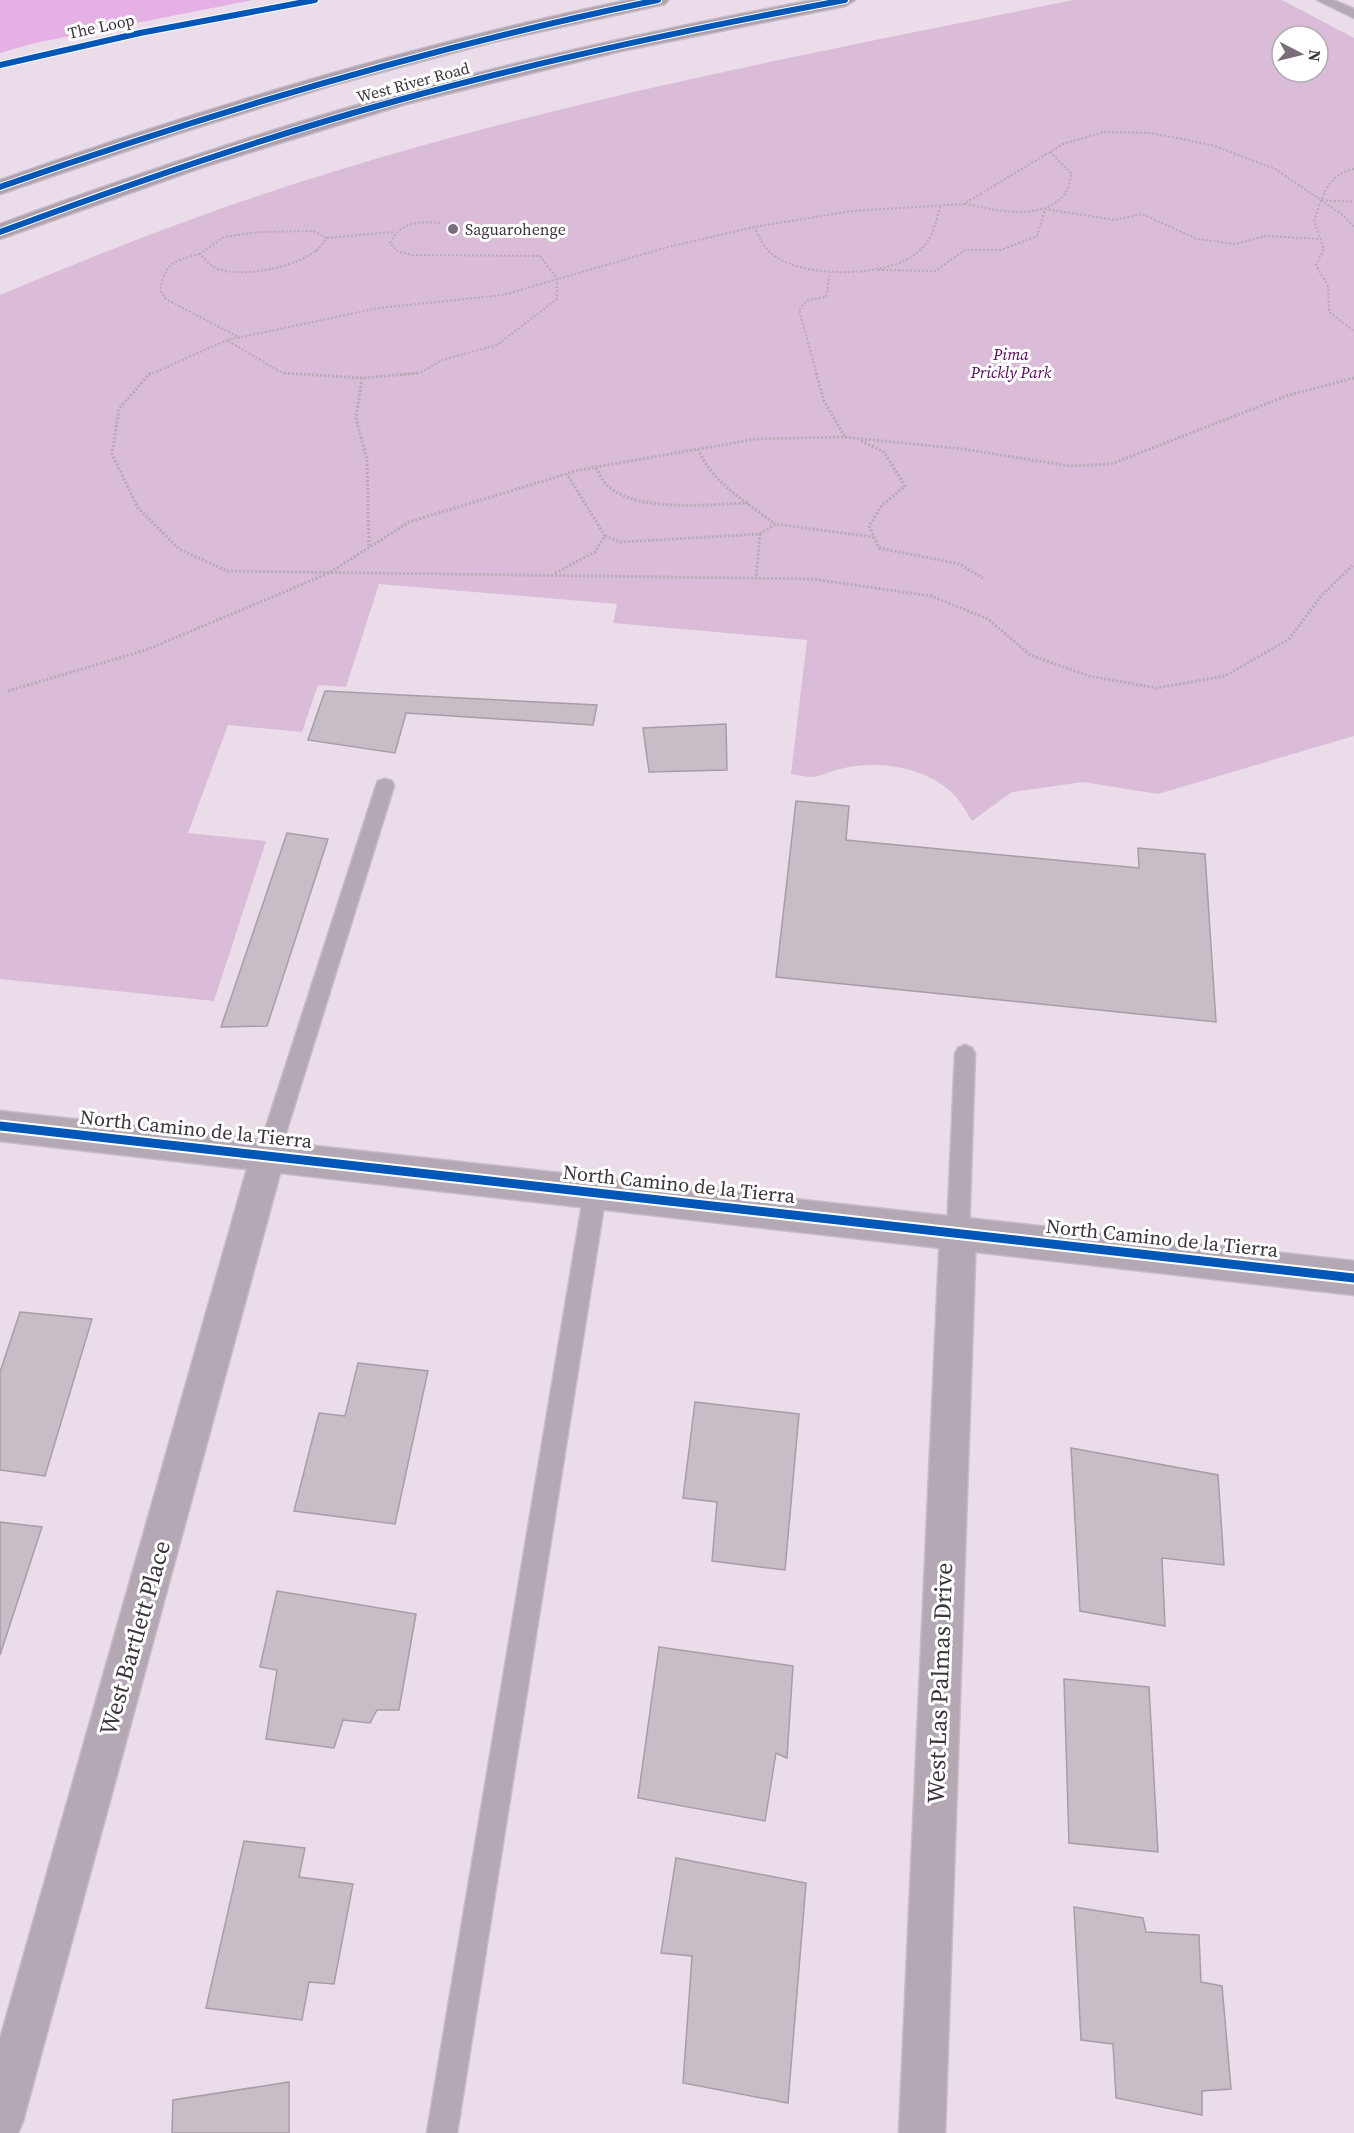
<svg xmlns="http://www.w3.org/2000/svg" width="1354" height="2133" font-family="'Source Serif 4',serif">
<style>
.green{fill:#dabcd8;fill-rule:evenodd}
.water{fill:#e5b1e5}
.building{fill:#c7bdc6;stroke:#a79da6;stroke-width:1.5}
.lines{fill:none;stroke-linecap:round;stroke-linejoin:round}
.service-casing{stroke:#c6bcc6;stroke-width:3}
.minor-casing{stroke:#c6bcc6;stroke-width:3}
.tertiary-casing{stroke:#c6bcc6;stroke-width:3}
.primary-casing{stroke:#c6bcc6;stroke-width:3}
.path-far1{stroke:#b4abb4;stroke-width:2;stroke-dasharray:2 2;stroke-linecap:butt}
.path{stroke:#b4abb4;stroke-width:3;stroke-dasharray:2 2;stroke-linecap:butt}
.service{fill:#b3a8b3;fill-rule:evenodd}
.minor{fill:#b3a8b3;fill-rule:evenodd}
.tertiary{fill:#b3a8b3;fill-rule:evenodd}
.primary{fill:#aea0ad;fill-rule:evenodd}
.cycleway-far1-casing{stroke:#fff;stroke-width:8}
.cycleway-casing{stroke:#fff;stroke-width:13}
.cycleway-far1{stroke:#0057b8;stroke-width:6}
.cycleway{stroke:#0057b8;stroke-width:9}
.poi-dot{fill:#796e79;stroke:#fff;stroke-width:2}
.labels{text-anchor:middle;stroke-width:6;stroke-linejoin:round;paint-order:stroke}
.far-street-label{font-size:16px;fill:#3c333c;stroke:#fff}
.far-poi-label{font-size:16px;fill:#3c333c;stroke:#fff;text-anchor:start}
.far-park-label{font-size:16px;font-style:italic;fill:#560059;stroke:#fff}
.street-label{font-size:20px;fill:#3c333c;stroke:#fff}
.near-street-label{font-size:24px;fill:#3c333c;stroke:#fff}
</style>
<rect width="100%" height="100%" fill="#eadde9"/>
<!-- green -->
<path class="green" d="M 1073,0 L 1282,0 L 1354,38 L 1354,736 L 1158,794 L 1083,782 L 1012,792 L 972,821 C 967,814 963,805 957,798 C 930,767 878,759 840,769 C 813,776 821,780 791,774 L 807,640 L 613,623 L 617,604 L 379,584 L 346,687 L 318,685 L 302,732 L 228,725 L 188,833 L 266,841 L 214,1001 L 0,979 L 0,295 C 107,250 215,208 326,174 C 570,98 823,51 1073,0 ZM 1282,36 L 1318,36 L 1318,72 L 1282,72 Z"/>
<!-- water -->
<path class="water" d="M 0,0 L 253,0 L 35,43 L 0,53 Z"/>
<!-- building -->
<path class="building" d="M 325,691 L 597,705 L 593,725 L 406,713 L 395,753 L 308,740 Z
M 726,724 L 727,770 L 649,772 L 643,728 Z
M 796,801 L 849,806 L 846,840 L 1139,868 L 1138,848 L 1205,854 L 1216,1022 L 776,977 Z
M 287,833 L 328,839 L 267,1026 L 221,1027 Z
M 20,1312 L 92,1319 L 45,1476 L 0,1470 L 0,1372 Z
M 358,1363 L 428,1371 L 395,1524 L 294,1511 L 319,1413 L 345,1416 Z
M 695,1402 L 799,1414 L 785,1570 L 712,1561 L 717,1502 L 683,1498 Z
M 1071,1448 L 1218,1475 L 1224,1565 L 1162,1558 L 1165,1626 L 1080,1611 Z
M 0,1522 L 42,1527 L 0,1655 Z
M 277,1591 L 416,1614 L 399,1710 L 377,1710 L 370,1723 L 343,1720 L 334,1748 L 266,1739 L 277,1670 L 260,1667 Z
M 659,1647 L 793,1666 L 787,1758 L 776,1753 L 765,1821 L 638,1798 Z
M 1064,1679 L 1149,1687 L 1158,1852 L 1069,1843 Z
M 244,1841 L 305,1848 L 299,1877 L 353,1884 L 334,1984 L 309,1982 L 302,2020 L 206,2008 Z
M 676,1858 L 806,1883 L 788,2103 L 683,2083 L 692,1956 L 661,1953 Z
M 1074,1907 L 1143,1918 L 1146,1932 L 1199,1935 L 1201,1982 L 1222,1986 L 1231,2089 L 1202,2091 L 1202,2115 L 1116,2098 L 1113,2044 L 1081,2040 Z
M 289,2082 L 289,2133 L 172,2133 L 173,2100 Z"/>
<g class="lines">
<defs>
<path id="service" d="M 1317,0 L 1333,0 L 1354,9 L 1354,18 Z
M 385,779 L 392,781 L 394,786 L 279,1155 L 276,1162 L 268,1165 L 260,1162 L 257,1155 L 376,786 L 378,781 Z
M 965,1045 L 972,1048 L 975,1054 L 969,1233 L 966,1240 L 958,1243 L 950,1240 L 947,1233 L 955,1054 L 958,1048 Z
M 595,1183 L 603,1186 L 606,1193 L 457,2133 L 427,2133 L 584,1193 L 587,1186 Z"/>
<path id="minor" d="M 268,1140 L 280,1144 L 285,1155 L 23,2121 L 18,2133 L 0,2133 L 0,2039 L 251,1155 L 256,1144 Z
M 958,1217 L 970,1222 L 976,1233 L 945,2133 L 899,2133 L 940,1233 L 946,1222 Z"/>
<path id="tertiary" d="M 0,1111 L 1354,1261 L 1354,1295 L 0,1141 Z"/>
<path id="primary" d="M 629,0 L 668,0 L 665,4 L 493,42 L 333,85 L 170,136 L 0,194 L 0,180 C 206,107 415,44 629,0 Z
M 814,0 L 855,0 L 845,6 L 621,51 L 406,104 L 206,166 L 0,239 L 0,224 C 112,183 225,144 340,110 C 496,65 655,30 814,0 Z"/>
</defs>
<!-- service casing -->
<use href="#service" class="service-casing"/>
<!-- minor casing -->
<use href="#minor" class="minor-casing"/>
<!-- tertiary casing -->
<use href="#tertiary" class="tertiary-casing"/>
<!-- primary casing -->
<use href="#primary" class="primary-casing"/>
<!-- path-far1 -->
<path class="path-far1" d="M 1354,169 C 1327,174 1322,198 1314,221 L 1324,249 L 1316,265 L 1328,286 L 1329,312 L 1354,331
M 1322,200 L 1354,202
M 965,204 C 995,210 1045,223 1066,192 C 1069,187 1070,180 1072,174 L 1050,152
M 754,227 C 759,235 764,249 772,254 C 802,279 889,278 918,252 C 932,241 936,223 940,207
M 327,238 L 393,232
M 319,248 L 327,238
M 319,248 L 327,238
M 318,249 C 297,267 245,278 218,269 C 211,267 205,259 200,254 L 224,237 L 259,232 L 313,231 L 327,238
M 316,252 L 318,249
M 200,254 C 173,261 166,262 160,290 L 166,299 L 240,338
M 878,270 L 935,271 L 965,250 L 1001,250 L 1037,236 L 1045,209 L 1115,220 L 1142,214 L 1197,239 L 1236,244 L 1265,236 L 1321,239
M 228,341 L 286,375
M 149,375 L 227,340 L 379,308 L 503,295 L 668,247 L 754,227 L 852,211 L 964,204 L 1063,144 L 1104,132 L 1151,133 L 1212,145 L 1275,169 L 1343,215 L 1354,227
M 401,375 L 420,373 L 442,360 L 497,345 L 557,299 L 557,279 L 540,256 L 412,255 L 397,251 L 390,243 C 400,222 419,221 440,223
M 817,375 L 799,310 L 807,300 L 826,297 L 830,272"/>
<!-- path -->
<path class="path" d="M 150,373 L 119,409 L 112,454 L 138,508 L 179,549 L 227,571 L 812,579 L 931,596 L 988,619 L 1030,655 L 1089,676 L 1156,688 L 1225,676 L 1289,639 L 1322,595 L 1354,564
M 284,373 L 362,378 L 418,373
M 816,373 L 824,401 L 845,437
M 362,378 L 356,419 L 367,459 L 369,548
M 861,441 L 884,452 L 905,486 L 882,505 L 869,526 L 879,548 L 959,564 L 983,578
M 698,449 C 712,483 747,502 775,524
M 596,468 C 600,474 603,483 609,487 C 640,513 711,504 749,503
M 760,534 L 775,524 L 873,537
M 605,536 L 621,542 L 760,534 L 756,578
M 555,573 L 595,552 L 605,536 L 567,474
M 8,691 L 146,650 L 329,573 L 409,522 L 579,470 L 756,439 L 843,437 L 963,449 L 1070,466 L 1111,464 L 1289,395 L 1354,378"/>
<!-- service -->
<use href="#service" class="service"/>
<!-- minor -->
<use href="#minor" class="minor"/>
<!-- tertiary -->
<use href="#tertiary" class="tertiary"/>
<!-- primary -->
<use href="#primary" class="primary"/>
<defs>
<path id="cycleway-far1" d="M 0,65 L 140,33 L 315,0
M 0,187 C 216,111 434,46 658,0
M 0,232 C 132,183 264,137 399,100 C 546,59 695,28 845,0"/>
<path id="cycleway" d="M 0,1126 L 1354,1278"/>
</defs>
<!-- cycleway-far1 casing -->
<use href="#cycleway-far1" class="cycleway-far1-casing"/>
<!-- cycleway casing -->
<use href="#cycleway" class="cycleway-casing"/>
<!-- cycleway-far1 -->
<use href="#cycleway-far1" class="cycleway-far1"/>
<!-- cycleway -->
<use href="#cycleway" class="cycleway"/>
</g>
<!-- markers -->
<circle class="poi-dot" cx="453" cy="229" r="6"/>
<g class="labels">
<!-- far-street labels -->
<g class="far-street-label">
<text transform="translate(101 26) rotate(-12)" y="6">The Loop</text>
<text transform="translate(413 82) rotate(-15)" y="6">West River Road</text>
</g>
<!-- far-poi labels -->
<g class="far-poi-label">
<text x="465" y="235">Saguarohenge</text>
</g>
<!-- far-park labels -->
<g class="far-park-label">
<text x="1011" y="360">Pima<tspan x="1011" dy="18">Prickly Park</tspan></text>
</g>
<!-- street labels -->
<g class="street-label">
<text transform="translate(196 1129) rotate(6)" y="7">North Camino de la Tierra</text>
<text transform="translate(679 1184) rotate(6)" y="7">North Camino de la Tierra</text>
<text transform="translate(1162 1238) rotate(6)" y="7">North Camino de la Tierra</text>
</g>
<!-- near-street labels -->
<g class="near-street-label">
<text transform="translate(135 1638) rotate(-74)" y="8">West Bartlett Place</text>
<text transform="translate(940 1683) rotate(-88)" y="8">West Las Palmas Drive</text>
</g>
</g>
<!-- north arrow -->
<g transform="translate(1300 54) rotate(97)"><circle r="28" fill="#ffffff" stroke="#b1adb1" stroke-width="1.5"/>
<path d="M0-4.5L10 22L0 15L-10 22Z" fill="#796e79"/>
<text y="-9" font-size="16" font-weight="bold" text-anchor="middle" fill="#3c333c">N</text>
</g>
</svg>
